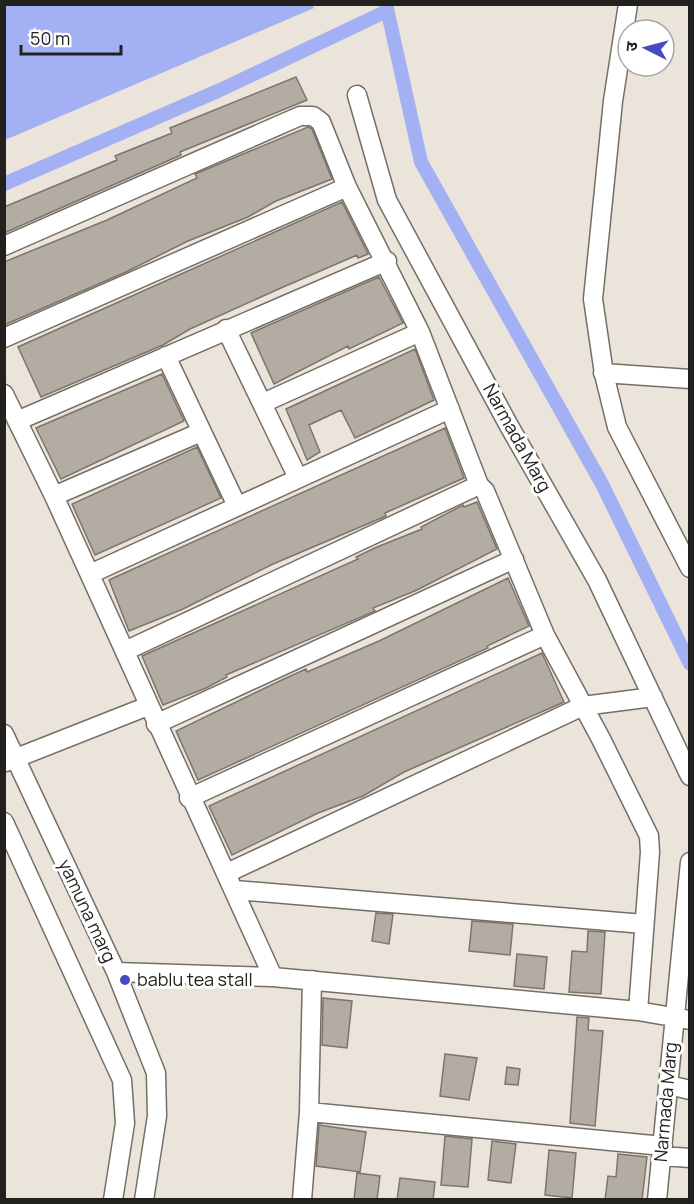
<svg xmlns="http://www.w3.org/2000/svg" width="694" height="1204" font-family="Manrope,'Noto Sans Devanagari',sans-serif">
<style>
.water{fill:#a4b0f4}
.lines{fill:none;stroke-linecap:round;stroke-linejoin:round}
.canal{stroke:#a4b0f4;stroke-width:14}
.building{fill:#b3aca3;stroke:#7c756d;stroke-width:1.5}
.minor-casing{stroke:#756e66;stroke-width:21}
.minor{stroke:#fff;stroke-width:18}
.poi-dot{fill:#4649bf;stroke:#fff;stroke-width:2}
.labels{text-anchor:middle;stroke-width:6;stroke-linejoin:round;paint-order:stroke}
.street-label{font-size:18px;fill:#23211d;stroke:#fff}
.poi-label{font-size:18px;fill:#23211d;stroke:#fff;text-anchor:start}
</style>
<rect width="100%" height="100%" fill="#ebe4da"/>
<!-- water -->
<path class="water" d="M 5,4 L 312,4 L 314,8 L 5,140 Z"/>
<g class="lines">
<!-- canal -->
<path class="canal" d="M 386,4 L 421,162 L 602,484 L 690,664
M 4,184 L 220,90 L 387,11"/>
</g>
<!-- building -->
<path class="building" d="M 296,77 L 307,100 L 180,152 L 181,155 L 4,233 L 4,207 L 117,160 L 115,156 L 172,133 L 170,128 Z
M 308,127 L 312,129 L 332,179 L 276,201 L 248,217 L 188,241 L 126,272 L 4,325 L 4,262 L 107,220 L 197,178 L 195,174 Z
M 342,202 L 368,254 L 358,258 L 357,255 L 281,288 L 190,329 L 163,345 L 41,397 L 18,347 Z
M 379,277 L 403,323 L 349,349 L 348,346 L 274,384 L 251,333 Z
M 415,349 L 434,400 L 355,438 L 341,410 L 309,425 L 320,452 L 307,460 L 286,409 Z
M 162,374 L 184,421 L 61,479 L 36,428 Z
M 445,428 L 464,478 L 385,513 L 386,516 L 273,564 L 183,609 L 129,631 L 109,580 Z
M 197,447 L 221,498 L 95,555 L 72,504 Z
M 477,502 L 497,549 L 417,590 L 373,608 L 375,611 L 226,675 L 227,677 L 206,688 L 163,705 L 142,656 L 358,559 L 356,557 L 377,547 L 422,529 L 421,527 L 463,505 L 464,507 Z
M 508,578 L 529,626 L 487,646 L 488,648 L 198,780 L 176,731 L 286,678 L 306,669 L 307,672 L 379,641 Z
M 542,653 L 564,702 L 404,772 L 363,796 L 318,813 L 232,855 L 209,806 Z
M 376,913 L 393,914 L 389,944 L 372,941 Z
M 472,921 L 513,924 L 510,955 L 469,951 Z
M 588,931 L 605,932 L 601,994 L 569,992 L 572,951 L 587,952 Z
M 517,954 L 547,957 L 544,989 L 514,986 Z
M 323,998 L 352,1001 L 347,1048 L 322,1045 Z
M 577,1017 L 589,1018 L 588,1030 L 603,1031 L 595,1126 L 570,1123 Z
M 445,1054 L 477,1058 L 469,1100 L 440,1096 Z
M 507,1067 L 520,1069 L 518,1085 L 505,1084 Z
M 319,1125 L 366,1132 L 360,1172 L 316,1166 Z
M 445,1136 L 472,1139 L 468,1187 L 441,1185 Z
M 492,1141 L 516,1144 L 511,1183 L 488,1180 Z
M 549,1150 L 576,1153 L 572,1198 L 545,1195 Z
M 618,1154 L 647,1157 L 642,1200 L 605,1200 L 608,1176 L 616,1177 Z
M 357,1173 L 380,1176 L 377,1200 L 354,1200 Z
M 400,1178 L 435,1182 L 433,1200 L 397,1200 Z"/>
<g class="lines">
<defs>
<path id="minor" d="M 628,4 L 613,101 L 593,299 L 604,374 L 617,427 L 690,568
M 357,95 L 387,200 L 508,424 L 597,580 L 690,776
M 4,246 L 300,116 L 313,116 L 321,122 L 347,187 L 420,332 L 479,485 L 485,491 L 545,635 L 601,739 L 649,836 L 650,852 L 638,1011
M 226,329 L 298,478
M 4,338 L 347,187
M 166,356 L 237,506
M 603,373 L 690,379
M 4,394 L 54,496 L 273,977
M 263,403 L 420,332
M 17,421 L 387,261
M 54,496 L 201,432
M 90,574 L 450,409
M 125,651 L 479,485
M 156,724 L 514,559
M 4,734 L 116,972 L 156,1073 L 157,1116 L 144,1200
M 6,762 L 148,706
M 189,798 L 545,635
M 4,822 L 122,1080 L 125,1123 L 113,1200
M 227,873 L 583,706 L 653,697
M 235,890 L 644,924
M 116,972 L 273,977 L 638,1011 L 690,1020
M 669,1085 L 690,1090
M 309,1112 L 663,1146
M 662,1156 L 690,1158
M 302,1200 L 309,1112 L 312,980
M 657,1200 L 690,862"/>
</defs>
<!-- minor casing -->
<use href="#minor" class="minor-casing"/>
<!-- minor -->
<use href="#minor" class="minor"/>
</g>
<!-- markers -->
<circle class="poi-dot" cx="125" cy="980" r="6"/>
<g class="labels">
<!-- street labels -->
<g class="street-label">
<text transform="translate(517 438) rotate(61)" y="6">Narmada Marg</text>
<text transform="translate(87 911) rotate(65)" y="6">yamuna marg</text>
<text transform="translate(666 1102) rotate(-85)" y="6">Narmada Marg</text>
</g>
<!-- poi labels -->
<g class="poi-label">
<text x="137" y="986">bablu tea stall</text>
</g>
</g>
<!-- border -->
<rect width="694" height="1204" fill="none" stroke="#23211d" stroke-width="12"/>
<!-- north arrow -->
<g transform="translate(646 48) rotate(276)"><circle r="28" fill="#ffffff" stroke="#a7a6a5" stroke-width="1.5"/>
<path d="M0-4.5L10 22L0 15L-10 22Z" fill="#4649bf"/>
<text y="-9" font-size="16" font-weight="bold" text-anchor="middle" fill="#23211d">उ</text>
</g>
<!-- scale -->
<path d="M21 45v9h100v-9" fill="none" stroke="#23211d" stroke-width="3"/>
<text x="30" y="45" font-size="18" fill="#23211d" stroke="#ffffff" stroke-width="4.5" paint-order="stroke">50 m</text>
</svg>
